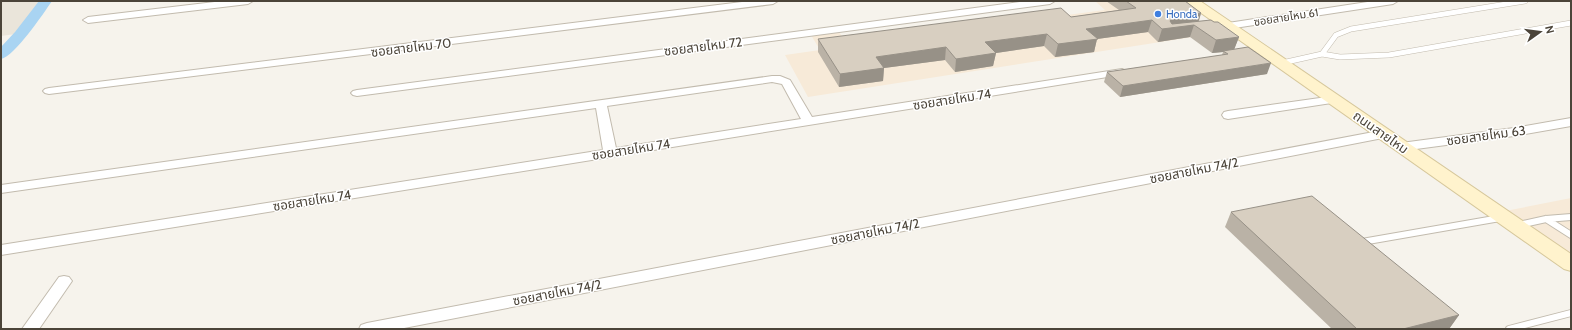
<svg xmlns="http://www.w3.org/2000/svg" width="1572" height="330" font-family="Cabin,'Noto Sans Thai',sans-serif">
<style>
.residential{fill:#eae5da}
.commercial{fill:#f7ead8}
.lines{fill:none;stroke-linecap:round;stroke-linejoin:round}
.canal{fill:#a9d4f2;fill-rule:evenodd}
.service-far1-casing{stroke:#c2bbae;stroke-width:6}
.service-casing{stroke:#c2bbae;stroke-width:8}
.minor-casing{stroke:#c2bbae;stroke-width:2}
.secondary-casing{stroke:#d6c79b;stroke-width:2}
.service-far1{stroke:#fff;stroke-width:5}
.service{stroke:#fff;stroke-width:6}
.minor{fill:#fff;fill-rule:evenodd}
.secondary{fill:#fff3cd;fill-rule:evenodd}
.wall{fill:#bab2a6}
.shaded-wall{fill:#979187}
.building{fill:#d8cfc1;stroke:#979187}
.shop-dot{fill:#3f7fe0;stroke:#fff;stroke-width:1.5}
.labels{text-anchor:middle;stroke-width:3;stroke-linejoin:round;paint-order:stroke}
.far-shop-label{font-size:11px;fill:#366cbe;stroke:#fff;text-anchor:start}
.far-street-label{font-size:11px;fill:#4b4439;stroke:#fff}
.street-label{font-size:13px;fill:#4b4439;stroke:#fff}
</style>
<rect width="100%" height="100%" fill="#f6f3ec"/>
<!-- residential -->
<path class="residential" d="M 1,1 L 46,1 L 23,33 L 1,36 Z"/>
<!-- commercial -->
<path class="commercial" d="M 1095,1 L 1167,1 L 1212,34 L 808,97 L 785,55 L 820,50 L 811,35 L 838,31 L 848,44 L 1105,10 Z
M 1571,198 L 1571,266 L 1495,213 Z"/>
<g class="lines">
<!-- canal -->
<path class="canal" d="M 39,1 L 52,1 C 43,14 15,56 1,59 L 1,47 L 15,32 Z"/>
<defs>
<path id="service-far1" d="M 1322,54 L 1336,35 L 1351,29 L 1525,1
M 1282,63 L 1322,54 L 1340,57 L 1389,55 L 1571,23"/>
<path id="service" d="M 1546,219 L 1571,235
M 1519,225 L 1546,219 L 1571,217
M 1362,242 L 1500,218
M 1509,329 L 1571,313"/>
<path id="minor" d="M 223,1 L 253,1 L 248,4 L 88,23 L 83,20 L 88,17 Z
M 750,1 L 778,1 L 773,4 L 49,94 L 45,93 L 43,91 L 45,89 L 49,88 Z
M 1028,1 L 1055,1 L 1050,4 L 357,96 L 353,95 L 351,93 L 353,91 L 357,90 Z
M 1374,1 L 1398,1 L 1393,4 L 1228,29 L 1223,26 L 1228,23 Z
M 1122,69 L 1128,72 L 1126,74 L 1,255 L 1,245 L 603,150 L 596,108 L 1,193 L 1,185 L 772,76 L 780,76 L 790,80 L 812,117 ZM 772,82 L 782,84 L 801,119 L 616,148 L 607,106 Z
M 1334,96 L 1338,98 L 1340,100 L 1338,102 L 1228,119 L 1224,118 L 1222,115 L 1224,112 L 1228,111 Z
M 1571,118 L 1571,126 L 1514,136 L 1401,151 L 1397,150 L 1395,147 L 1397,144 L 1401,143 L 1514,128 Z
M 1384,130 L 1388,131 L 1390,134 L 1388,137 L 399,329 L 359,329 L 361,325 L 367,323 Z
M 64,276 L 69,277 L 72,281 L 39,329 L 22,329 L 59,277 Z"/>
<path id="secondary" d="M 1184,1 L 1200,1 L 1571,254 L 1571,271 L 1564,269 Z"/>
</defs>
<!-- service-far1 casing -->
<use href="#service-far1" class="service-far1-casing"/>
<!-- service casing -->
<use href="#service" class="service-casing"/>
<!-- minor casing -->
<use href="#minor" class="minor-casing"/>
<!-- secondary casing -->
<use href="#secondary" class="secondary-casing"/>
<!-- service-far1 -->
<use href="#service-far1" class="service-far1"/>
<!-- service -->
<use href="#service" class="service"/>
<!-- minor -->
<use href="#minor" class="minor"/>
<!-- secondary -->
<use href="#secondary" class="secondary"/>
</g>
<!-- wall -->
<path class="wall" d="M 1106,1 L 1185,1 L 1201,13 L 1199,21 L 1214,22 L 1239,37 L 1234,49 L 1267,74 L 1120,97 L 1104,82 L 1107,72 L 1222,55 L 1223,52 L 1212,53 L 1190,37 L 1158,42 L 1148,32 L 1097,39 L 1094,52 L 1055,57 L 1044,46 L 996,53 L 993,66 L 955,72 L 945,60 L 884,68 L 883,81 L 839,87 L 818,52 L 818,39 L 1071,17 L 1119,10 Z
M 1231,212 L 1459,315 L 1449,329 L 1332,329 L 1225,227 Z"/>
<!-- shaded-wall -->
<path class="shaded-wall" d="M 1201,13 L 1197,26 L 1194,25 L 1190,37 L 1158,42 L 1162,29 L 1173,17 Z
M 1152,20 L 1148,32 L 1097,39 L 1094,52 L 1055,57 L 1058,44 L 1086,29 Z
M 1047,34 L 1044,46 L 996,53 L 993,66 L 955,72 L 956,59 L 985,42 Z
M 1239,37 L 1234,50 L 1223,51 L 1223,52 L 1212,53 L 1216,40 Z
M 946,47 L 945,60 L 884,68 L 883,81 L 839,87 L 840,74 L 876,57 Z
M 1271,63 L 1267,74 L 1120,97 L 1123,86 Z
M 1459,315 L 1449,329 L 1403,329 Z"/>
<!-- building -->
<path class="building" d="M 1126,1 L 1185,1 L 1201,13 L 1173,17 L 1170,21 L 1172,24 L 1211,20 L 1214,22 L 1218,22 L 1239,37 L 1216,40 L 1194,25 L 1162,29 L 1152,20 L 1086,29 L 1098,39 L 1058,44 L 1047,34 L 985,42 L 996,53 L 956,59 L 946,47 L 876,57 L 884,68 L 840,74 L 818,39 L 1061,8 L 1071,17 L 1136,8 Z
M 1248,47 L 1271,63 L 1123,86 L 1107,72 L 1228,54 L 1223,51 Z
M 1312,196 L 1459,315 L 1403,329 L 1357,329 L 1231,212 Z"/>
<!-- markers -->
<circle class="shop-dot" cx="1158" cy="14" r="4"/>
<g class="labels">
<!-- far-shop labels -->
<g class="far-shop-label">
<text x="1166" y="18">Honda</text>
</g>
<!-- far-street labels -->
<g class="far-street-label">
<text transform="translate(1286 17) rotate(-9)" y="4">ซอยสายไหม 61</text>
</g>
<!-- street labels -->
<g class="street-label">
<text transform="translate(703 46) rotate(-7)" y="5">ซอยสายไหม 72</text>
<text transform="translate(411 47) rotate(-7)" y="5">ซอยสายไหม 70</text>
<text transform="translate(952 99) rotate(-9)" y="5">ซอยสายไหม 74</text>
<text transform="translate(1381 132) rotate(35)" y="5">ถนนสายไหม</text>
<text transform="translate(1486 135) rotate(-8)" y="5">ซอยสายไหม 63</text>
<text transform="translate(631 149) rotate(-9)" y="5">ซอยสายไหม 74</text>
<text transform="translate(1194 170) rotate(-11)" y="5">ซอยสายไหม 74/2</text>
<text transform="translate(312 200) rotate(-9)" y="5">ซอยสายไหม 74</text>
<text transform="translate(875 231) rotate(-11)" y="5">ซอยสายไหม 74/2</text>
<text transform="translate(557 292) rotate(-11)" y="5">ซอยสายไหม 74/2</text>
</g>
</g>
<!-- border -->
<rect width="1572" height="330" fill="none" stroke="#4b4439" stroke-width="4"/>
<!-- north arrow -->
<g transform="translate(1540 32) rotate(76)" stroke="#ffffff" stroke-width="3" paint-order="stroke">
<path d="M0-3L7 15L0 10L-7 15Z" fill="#4b4439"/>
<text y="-6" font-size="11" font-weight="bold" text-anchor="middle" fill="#4b4439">N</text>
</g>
</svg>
